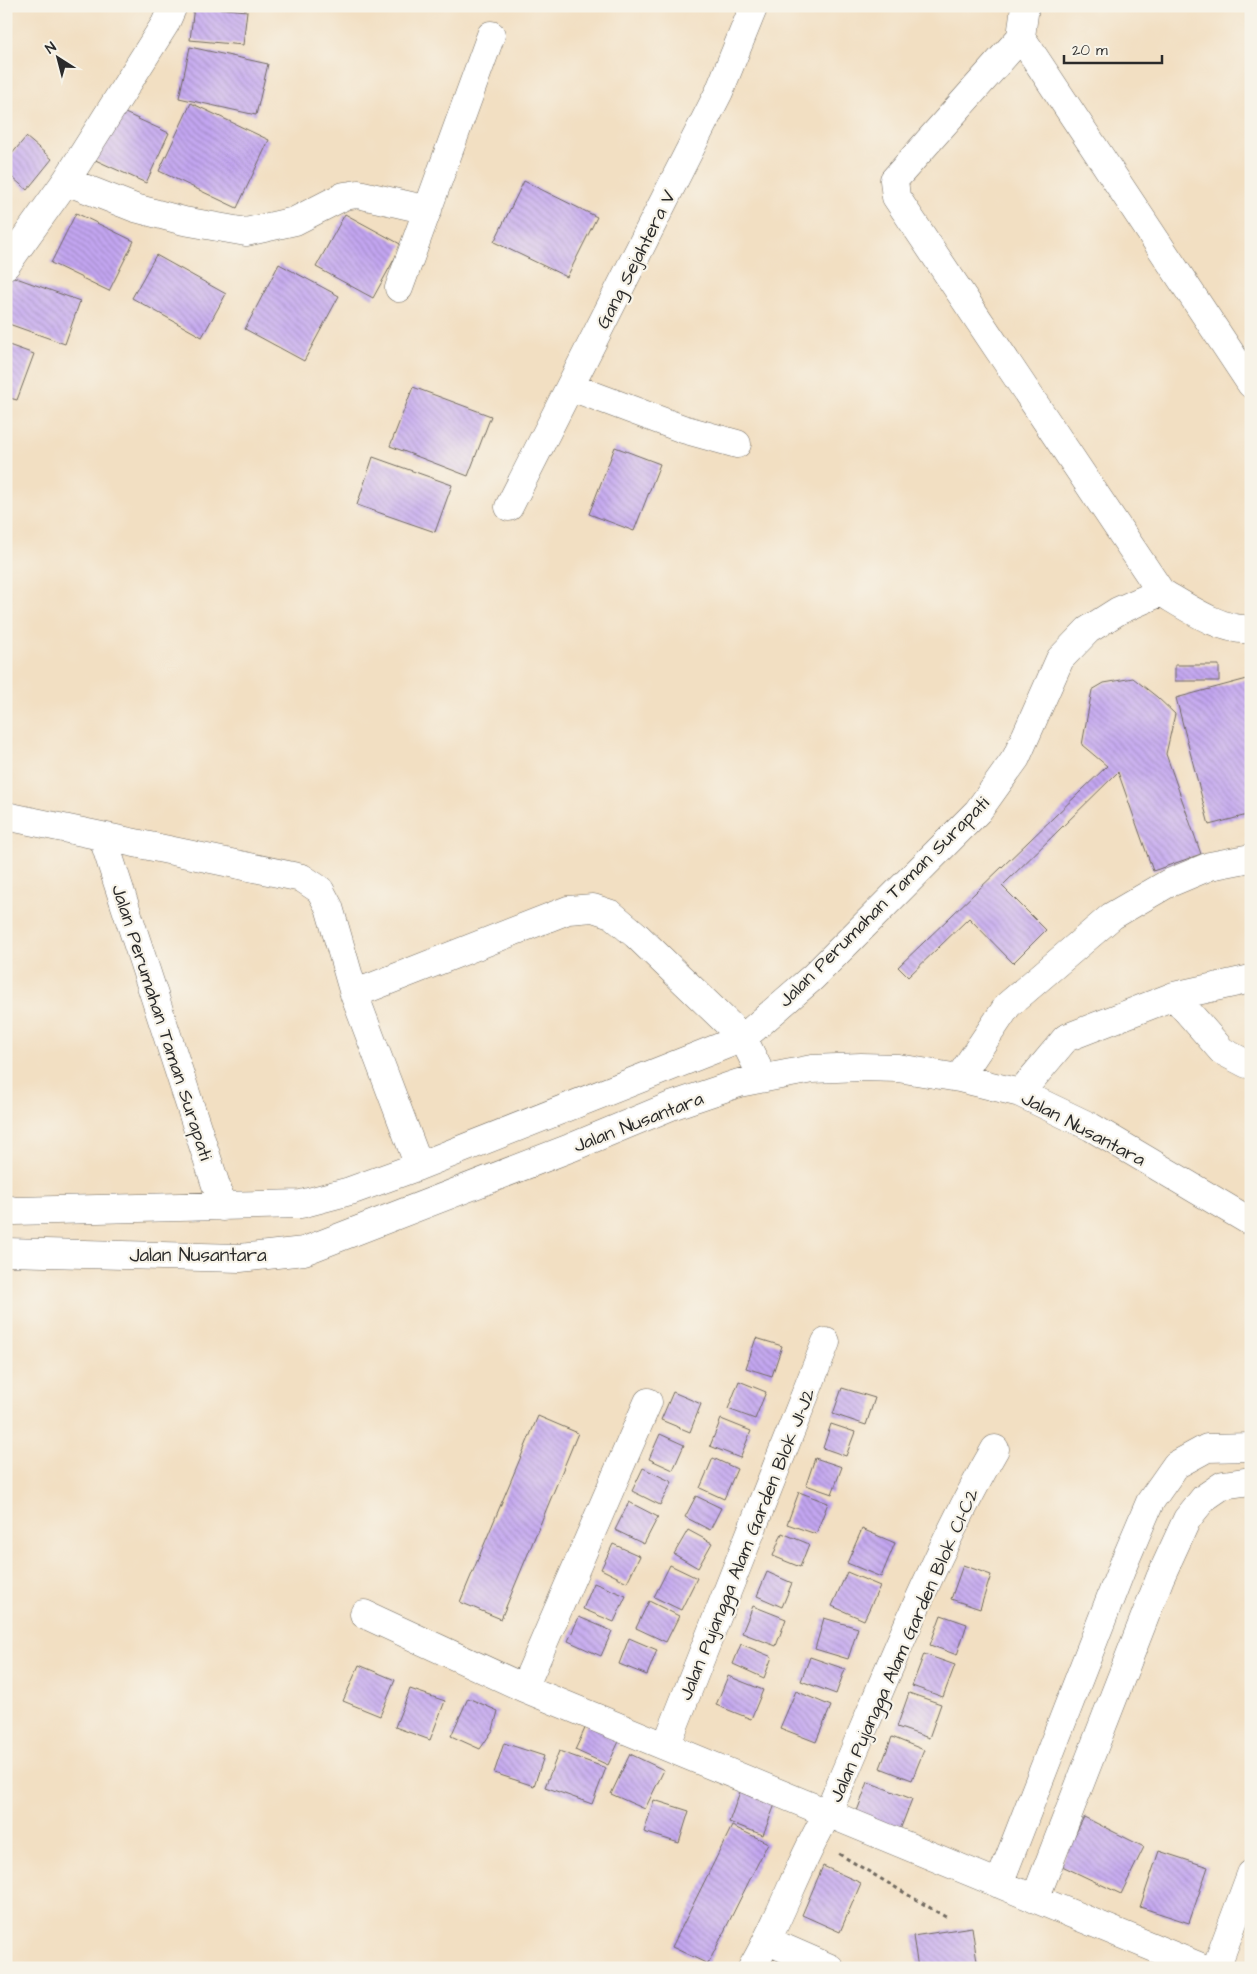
<svg xmlns="http://www.w3.org/2000/svg" width="1257" height="1974" font-family="'Architects Daughter',sans-serif">
<style>
.building{fill:url(#building-back-hatch)}
.lines{fill:none;stroke-linecap:round;stroke-linejoin:round}
.minor-casing{stroke:#716a60;stroke-width:29}
.path{stroke:#716a60;stroke-width:3;stroke-dasharray:4 4;stroke-linecap:butt}
.minor{stroke:#fff;stroke-width:28}
.labels{text-anchor:middle;stroke-width:4.5;stroke-linejoin:round;paint-order:stroke}
.street-label{font-size:19px;fill:#2b2b2b;stroke:#f7f3e8}
</style>
<defs>
<pattern id="building-back-hatch" width="6" height="6" patternUnits="userSpaceOnUse" patternTransform="scale(1.25)"><rect width="6" height="6" fill="#c3a6f1"/><path d="M-1 5l2 2M0 0l6 6M5-1l2 2" fill="none" stroke="#9f87c3"/></pattern>
</defs>
<rect width="100%" height="100%" fill="#f7f3e8"/>
<filter id="ink" filterUnits="userSpaceOnUse"><feTurbulence type="fractalNoise" baseFrequency=".02" numOctaves="2"/><feDisplacementMap in="SourceGraphic" scale="10" xChannelSelector="R" yChannelSelector="G"/><feConvolveMatrix kernelMatrix="1 2 1 2 8 2 1 2 1" color-interpolation-filters="sRGB"/></filter>
<filter id="wash" filterUnits="userSpaceOnUse"><feTurbulence type="fractalNoise" baseFrequency=".0096" numOctaves="4" result="noise"/><feDisplacementMap in="SourceGraphic" scale="20" xChannelSelector="R" yChannelSelector="G"/><feGaussianBlur stdDeviation="1.12" result="paint"/><feColorMatrix in="noise" values="0 0 0 0 0 0 0 0 0 0 0 0 0 0 0 0 0 1.4 0 .05"/><feComposite in="paint" operator="in"/></filter>
<g filter="url(#wash)">
<rect width="100%" height="100%" fill="#f2dfc2"/>
<g id="blocks">
<!-- building -->
<path class="building" d="M 194,6 L 247,11 L 243,45 L 190,40 Z
M 190,47 L 268,64 L 256,115 L 179,98 Z
M 191,103 L 269,140 L 237,208 L 159,171 Z
M 114,108 L 169,133 L 146,183 L 91,158 Z
M 26,137 L 52,159 L 27,190 L 6,172 L 6,161 Z
M 524,181 L 597,217 L 567,277 L 494,242 Z
M 76,213 L 134,241 L 109,291 L 51,263 Z
M 345,214 L 402,245 L 373,298 L 316,267 Z
M 156,255 L 226,294 L 202,337 L 132,298 Z
M 279,264 L 339,296 L 304,361 L 245,329 Z
M 11,276 L 80,301 L 65,344 L 6,323 L 6,290 Z
M 6,344 L 34,354 L 17,400 L 6,397 Z
M 413,387 L 491,416 L 468,476 L 390,446 Z
M 615,447 L 660,464 L 634,531 L 589,514 Z
M 373,457 L 452,485 L 435,532 L 357,505 Z
M 1175,665 L 1219,665 L 1219,681 L 1175,681 Z
M 1133,678 L 1157,697 L 1175,714 L 1166,754 L 1201,854 L 1153,871 L 1118,772 L 1002,886 L 1046,930 L 1013,963 L 969,918 L 908,977 L 898,967 L 1107,766 L 1082,745 L 1092,690 L 1104,683 Z
M 1251,678 L 1251,814 L 1209,825 L 1176,698 Z
M 756,1338 L 782,1346 L 772,1376 L 746,1368 Z
M 739,1381 L 766,1392 L 755,1419 L 728,1409 Z
M 842,1388 L 875,1398 L 866,1425 L 833,1414 Z
M 673,1392 L 701,1404 L 690,1432 L 661,1420 Z
M 538,1416 L 578,1433 L 501,1619 L 460,1602 Z
M 721,1419 L 751,1431 L 740,1458 L 710,1446 Z
M 831,1424 L 855,1432 L 846,1456 L 823,1448 Z
M 660,1434 L 684,1445 L 673,1470 L 649,1459 Z
M 713,1458 L 737,1469 L 724,1499 L 700,1488 Z
M 815,1458 L 842,1467 L 832,1494 L 806,1485 Z
M 643,1468 L 672,1482 L 660,1505 L 632,1491 Z
M 799,1492 L 828,1503 L 816,1534 L 787,1524 Z
M 696,1496 L 721,1508 L 710,1530 L 685,1517 Z
M 629,1502 L 658,1517 L 644,1544 L 615,1530 Z
M 862,1529 L 895,1543 L 881,1577 L 847,1563 Z
M 688,1530 L 712,1543 L 698,1568 L 674,1554 Z
M 782,1533 L 809,1544 L 800,1567 L 773,1556 Z
M 613,1544 L 640,1556 L 627,1582 L 601,1569 Z
M 670,1565 L 697,1578 L 681,1610 L 654,1597 Z
M 963,1565 L 991,1575 L 980,1609 L 951,1599 Z
M 767,1572 L 792,1583 L 782,1607 L 757,1596 Z
M 847,1572 L 880,1586 L 864,1620 L 832,1606 Z
M 594,1583 L 626,1596 L 614,1622 L 583,1609 Z
M 649,1601 L 679,1616 L 666,1642 L 636,1628 Z
M 753,1606 L 786,1619 L 776,1646 L 742,1633 Z
M 941,1615 L 967,1624 L 957,1655 L 930,1645 Z
M 579,1617 L 612,1631 L 601,1656 L 568,1641 Z
M 824,1618 L 858,1628 L 848,1659 L 815,1649 Z
M 629,1638 L 657,1650 L 647,1675 L 619,1664 Z
M 741,1644 L 772,1657 L 764,1678 L 733,1664 Z
M 924,1654 L 955,1665 L 943,1697 L 912,1686 Z
M 810,1657 L 845,1669 L 836,1694 L 801,1681 Z
M 359,1665 L 395,1680 L 380,1716 L 343,1701 Z
M 728,1676 L 763,1690 L 751,1719 L 716,1705 Z
M 410,1689 L 445,1701 L 430,1740 L 395,1727 Z
M 796,1691 L 831,1706 L 816,1742 L 780,1728 Z
M 909,1693 L 941,1704 L 929,1738 L 897,1727 Z
M 468,1698 L 498,1711 L 493,1730 L 480,1749 L 451,1736 Z
M 589,1720 L 622,1735 L 608,1765 L 575,1750 Z
M 892,1737 L 924,1750 L 912,1780 L 880,1768 Z
M 504,1743 L 544,1756 L 534,1786 L 494,1773 Z
M 559,1751 L 606,1768 L 592,1804 L 545,1787 Z
M 630,1754 L 664,1770 L 645,1809 L 611,1794 Z
M 868,1782 L 912,1799 L 898,1835 L 854,1819 Z
M 741,1789 L 776,1802 L 763,1835 L 729,1822 Z
M 654,1800 L 689,1811 L 679,1843 L 644,1832 Z
M 1084,1817 L 1144,1847 L 1121,1894 L 1060,1865 Z
M 732,1826 L 768,1843 L 708,1964 L 672,1947 Z
M 1159,1851 L 1208,1867 L 1189,1923 L 1140,1907 Z
M 823,1866 L 861,1883 L 840,1932 L 802,1915 Z
M 972,1927 L 978,1968 L 918,1968 L 913,1936 Z
M 780,1956 L 808,1968 L 775,1968 Z"/>
</g>
</g>
<g filter="url(#ink)">
<use href="#blocks" fill-opacity="0" stroke="#716a60" stroke-width="1"/>
<g class="lines">
<defs>
<path id="minor" d="M 1025,6 L 1021,37 L 894,180 L 896,197 L 1161,592
M 1021,37 L 1251,384
M 66,181 L 135,208 L 184,221 L 246,232 L 295,221 L 344,196 L 358,194 L 428,210
M 6,265 L 66,181 L 165,24 L 173,6
M 399,288 L 491,35
M 571,387 L 683,429 L 737,444
M 509,507 L 719,92 L 754,6
M 6,816 L 302,878 L 320,890 L 329,907 L 354,994 L 419,1166
M 103,838 L 223,1207
M 354,994 L 568,910 L 593,908 L 611,914 L 636,935 L 743,1038 L 763,1078
M 1174,996 L 1222,1051 L 1247,1064 L 1251,1062
M 959,1078 L 1008,1005 L 1112,916 L 1167,884 L 1210,866 L 1251,858
M 1020,1093 L 1066,1038 L 1174,996 L 1251,979
M 6,1209 L 15,1211 L 301,1204 L 350,1191 L 419,1166 L 743,1038 L 813,977 L 978,811 L 1016,758 L 1060,659 L 1088,630 L 1118,611 L 1161,592 C 1185,606 1222,632 1251,629
M 6,1252 L 240,1258 L 304,1251 L 570,1148 L 671,1106 L 739,1083 L 812,1069 L 861,1067 L 898,1068 L 959,1078 L 1020,1093 L 1091,1127 L 1251,1222
M 364,1614 L 524,1688 L 1203,1968
M 524,1688 L 648,1402
M 666,1746 L 826,1342
M 999,1884 L 1124,1563 L 1150,1502 L 1176,1465 L 1207,1448 L 1251,1447
M 1035,1899 L 1160,1578 L 1187,1519 L 1204,1498 L 1223,1485 L 1251,1481
M 768,1941 L 830,1968
M 752,1968 C 781,1919 798,1864 827,1815 C 880,1692 928,1565 995,1449
M 1216,1968 L 1251,1874"/>
</defs>
<!-- minor casing -->
<use href="#minor" class="minor-casing"/>
<!-- path -->
<path class="path" d="M 839,1854 L 949,1919"/>
<!-- minor -->
<use href="#minor" class="minor"/>
</g>
</g>
<g class="labels">
<!-- street labels -->
<g class="street-label">
<text transform="translate(635 259) rotate(-63)" y="7">Gang Sejahtera V</text>
<text transform="translate(883 901) rotate(-45)" y="7">Jalan Perumahan Taman Surapati</text>
<text transform="translate(163 1022) rotate(72)" y="7">Jalan Perumahan Taman Surapati</text>
<text transform="translate(638 1121) rotate(-21)" y="7">Jalan Nusantara</text>
<text transform="translate(1084 1128) rotate(28)" y="7">Jalan Nusantara</text>
<text x="198" y="1261">Jalan Nusantara</text>
<text transform="translate(746 1544) rotate(-68)" y="7">Jalan Pujangga Alam Garden Blok J1-J2</text>
<text transform="translate(903 1645) rotate(-66)" y="7">Jalan Pujangga Alam Garden Blok C1-C2</text>
</g>
</g>
<!-- margin -->
<rect width="1257" height="1974" fill="none" stroke="#f7f3e8" stroke-width="25"/>
<!-- north arrow -->
<g transform="translate(58 58) rotate(324)" stroke="#f7f3e8" stroke-width="4" paint-order="stroke">
<path d="M0-4L9 19L0 12L-9 19Z" fill="#2b2b2b"/>
<text y="-8" font-size="14" font-weight="bold" text-anchor="middle" fill="#2b2b2b">N</text>
</g>
<!-- scale -->
<path d="M1064 55v8h98v-8" fill="none" stroke="#2b2b2b" stroke-width="2.5"/>
<text x="1072" y="55" font-size="15" fill="#2b2b2b" stroke="#f7f3e8" stroke-width="4" paint-order="stroke">20 m</text>
</svg>
